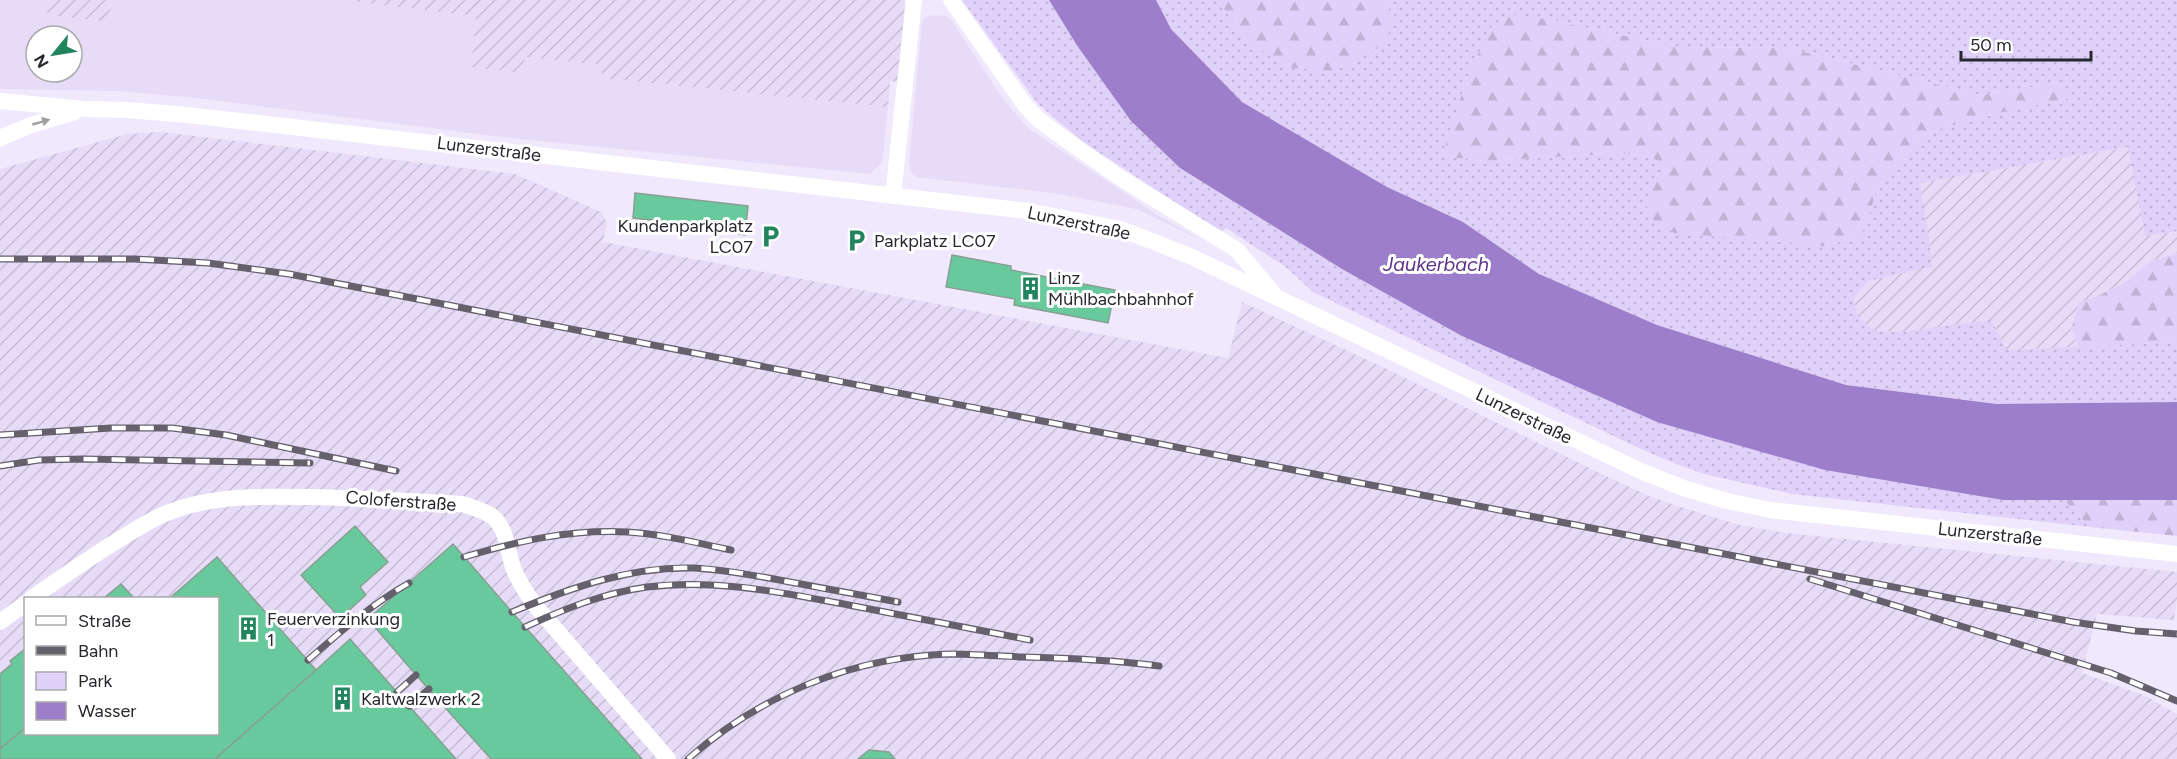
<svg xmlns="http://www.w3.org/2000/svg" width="2177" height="759" font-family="Figtree,sans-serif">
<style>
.built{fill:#e6dcf7;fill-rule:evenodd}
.industrial{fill:url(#industrial-furrows);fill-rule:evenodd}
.green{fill:url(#green-dots);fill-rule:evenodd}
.forest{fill:url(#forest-firs)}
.water{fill:#9d7eca}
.building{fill:#68c99c;stroke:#8a9e93;stroke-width:1.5}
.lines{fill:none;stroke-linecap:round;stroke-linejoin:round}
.minor{stroke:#fff;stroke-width:16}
.rail-casing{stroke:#65616c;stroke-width:7}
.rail{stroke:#fff;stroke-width:4.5;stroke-dasharray:14;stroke-linecap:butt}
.oneway{fill:#9f9ea1}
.labels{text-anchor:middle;stroke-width:6;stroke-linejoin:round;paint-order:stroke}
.street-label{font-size:18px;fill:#29272e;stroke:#fff}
.poi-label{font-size:18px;fill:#29272e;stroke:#fff;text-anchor:start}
.water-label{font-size:20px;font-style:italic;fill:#5c328c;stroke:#fff}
</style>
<defs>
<pattern id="industrial-furrows" width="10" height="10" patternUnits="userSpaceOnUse" patternTransform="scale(1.5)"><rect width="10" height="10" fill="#e6dcf7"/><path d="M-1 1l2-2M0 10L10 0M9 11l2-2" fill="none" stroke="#c5bdd4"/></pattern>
<pattern id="green-dots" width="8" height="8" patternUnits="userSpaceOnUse" patternTransform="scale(1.5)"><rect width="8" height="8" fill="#dfd1f9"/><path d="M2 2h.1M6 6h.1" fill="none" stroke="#bfb3d6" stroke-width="1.8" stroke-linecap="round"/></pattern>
<pattern id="forest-firs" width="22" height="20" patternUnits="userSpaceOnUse" patternTransform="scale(1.5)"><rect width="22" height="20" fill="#dfd1f9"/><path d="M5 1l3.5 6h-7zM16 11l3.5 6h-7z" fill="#bfb3d6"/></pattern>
</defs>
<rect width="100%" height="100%" fill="#f0e9fd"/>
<!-- built -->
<path class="built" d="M 0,0 L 48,0 L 47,15 L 109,22 L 111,0 L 341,0 L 476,16 L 471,67 L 523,72 L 525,57 L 603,65 L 603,78 L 888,107 L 883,156 L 881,163 L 870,174 L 510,138 L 196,98 L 118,91 L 2,89 L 0,88 ZM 36,36 L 72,36 L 72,72 L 36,72 Z
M 936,15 L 946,16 L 952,21 L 1001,96 L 1028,128 L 1156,214 L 1203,241 L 1139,210 L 1127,207 L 1059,194 L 917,177 L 912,174 L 909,163 L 922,21 L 928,16 Z"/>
<!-- industrial -->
<path class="industrial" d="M 48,0 L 111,0 L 109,22 L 47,15 Z
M 341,0 L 904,0 L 905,6 L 898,82 L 890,81 L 888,107 L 602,78 L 602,65 L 525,57 L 523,73 L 471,67 L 476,16 Z
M 161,132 L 515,174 L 601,212 L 607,223 L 603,242 L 1228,358 L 1242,302 L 1385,368 L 1608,477 L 1649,496 L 1690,510 L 1740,525 L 1786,533 L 2177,572 L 2177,598 L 2174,620 L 2097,614 L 2082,673 L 2146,696 L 2177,714 L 2177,759 L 0,759 L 0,169 L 127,134 ZM 26,598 L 218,598 L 218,734 L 26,734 Z
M 2129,147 L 2145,236 L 2177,231 L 2177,253 L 2149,262 L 2128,280 L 2102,294 L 2079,303 L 2071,330 L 2079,347 L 2007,350 L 1902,332 L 1876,331 L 1858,317 L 1853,299 L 1868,281 L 1933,265 L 1919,183 Z"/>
<!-- green -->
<path class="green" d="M 962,0 L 1049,0 L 1076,45 L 1180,168 L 1342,269 L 1460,335 L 2003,500 L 2064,500 L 2090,527 L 1792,494 L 1704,474 L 1666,460 L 1628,443 L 1313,292 L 1287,268 L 1226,228 L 1221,232 L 1083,142 L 1038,104 Z
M 1156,0 L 1218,0 L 1248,43 L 1395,17 L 1384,0 L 2177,0 L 2177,231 L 2145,236 L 2128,147 L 1920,183 L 1933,266 L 1868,281 L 1853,299 L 1858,317 L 1876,331 L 1902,332 L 1991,320 L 2007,350 L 2177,342 L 2177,402 L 1997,404 L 1846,385 L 1657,325 L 1539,274 L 1463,222 L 1387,187 L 1242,102 L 1171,29 ZM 1551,20 L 1677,47 L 1787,48 L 1981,95 L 2057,83 L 2070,98 L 1994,114 L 1928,132 L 1880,182 L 1861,237 L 1823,246 L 1752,238 L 1667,173 L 1657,160 L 1629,153 L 1483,161 L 1442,156 Z"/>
<!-- forest -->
<path class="forest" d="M 1218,0 L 1384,0 L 1395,17 L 1384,45 L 1335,71 L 1293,68 L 1248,43 Z
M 1512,14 L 1551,20 L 1677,47 L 1787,48 L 1981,95 L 2057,83 L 2071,98 L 1994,114 L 1928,132 L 1880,182 L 1861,237 L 1823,246 L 1674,233 L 1646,215 L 1650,187 L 1667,173 L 1657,160 L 1629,153 L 1483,161 L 1442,156 L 1467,78 L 1491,27 Z
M 2177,253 L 2177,342 L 2079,347 L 2071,330 L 2079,303 L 2102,294 L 2128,280 L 2149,262 Z
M 2064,500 L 2177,500 L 2177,536 L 2090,527 Z"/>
<!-- water -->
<path class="water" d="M 1049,0 L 1156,0 L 1171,29 L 1242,102 L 1387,187 L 1463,222 L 1539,274 L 1657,325 L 1846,385 L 1997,404 L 2177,402 L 2177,500 L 2003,500 L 1825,470 L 1657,422 L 1460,335 L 1342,269 L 1180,168 L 1131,121 L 1076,44 Z"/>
<!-- building -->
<path class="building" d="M 635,193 L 748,206 L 745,235 L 683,228 L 684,224 L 633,218 Z
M 952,255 L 1011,266 L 1011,270 L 1115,290 L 1108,323 L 1014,305 L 1015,299 L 946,287 Z
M 355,526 L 388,562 L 360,587 L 366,595 L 340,618 L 301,575 Z
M 453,544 L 512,612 L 642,759 L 491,759 L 416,675 L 368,619 Z
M 217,557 L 316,670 L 215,759 L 0,759 L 0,749 L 26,727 L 26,734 L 218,734 L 218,598 L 170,598 Z
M 121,584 L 134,598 L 104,598 Z
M 350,639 L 456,759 L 215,759 L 316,670 Z
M 26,648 L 26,727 L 0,749 L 0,674 L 12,664 L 10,661 Z
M 869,750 L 889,752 L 895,759 L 858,759 Z"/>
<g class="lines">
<!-- minor -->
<path class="minor" d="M 951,0 L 1024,104 L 1037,118 L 1055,132 L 1119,177 L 1237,250 L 1273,293
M 0,101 L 84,109 L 128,110 L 187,115 L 1028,211 L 1121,229 L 1192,257 L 1643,472 L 1686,489 L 1727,501 L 1770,510 L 2177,554
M 0,138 L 31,125 L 75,112
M 893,196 L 914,0
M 32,598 C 59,579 87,560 115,542 C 132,532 149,520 167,513 C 211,495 260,496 307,497 C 358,498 410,501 462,504 C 472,507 484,510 493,517 C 508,530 507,552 514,570 C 519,582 526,592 533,603 L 668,759
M 0,622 L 26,603"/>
<defs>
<path id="rail" d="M 0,259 L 135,259 L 208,263 L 289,274 L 2073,622 L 2136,631 L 2177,634
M 0,435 L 111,428 L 172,428 L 226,435 L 396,471
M 0,466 L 39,460 L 83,459 L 310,463
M 464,557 C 518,541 570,529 627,532 C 662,534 697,543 731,550
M 1810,579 L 2111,673 L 2177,701
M 512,612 C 570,588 631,566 694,568 C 727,570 758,576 790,582 C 826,589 862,595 898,602
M 525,627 C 564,609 604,593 647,587 C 719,578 789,594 859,607 C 916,618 973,629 1030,640
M 308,660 C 340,632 372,604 409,583
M 397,692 L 416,675
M 409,706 L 429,689
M 688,759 C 760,695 853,657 949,654 C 973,654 998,656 1022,657 C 1068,658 1113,660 1159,666"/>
</defs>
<!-- rail casing -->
<use href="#rail" class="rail-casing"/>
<!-- rail -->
<use href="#rail" class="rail"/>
</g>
<!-- one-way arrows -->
<defs><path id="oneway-solid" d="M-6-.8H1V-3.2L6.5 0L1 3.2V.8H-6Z" transform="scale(1.5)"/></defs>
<use class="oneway" href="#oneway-solid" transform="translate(41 122) rotate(-16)"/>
<!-- icons -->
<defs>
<symbol id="parking-bare" viewBox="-9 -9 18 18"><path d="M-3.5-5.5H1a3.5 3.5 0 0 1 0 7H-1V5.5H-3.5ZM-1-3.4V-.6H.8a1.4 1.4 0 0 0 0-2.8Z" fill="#21845d" stroke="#fff" stroke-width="2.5" paint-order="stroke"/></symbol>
<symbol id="building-bare" viewBox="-9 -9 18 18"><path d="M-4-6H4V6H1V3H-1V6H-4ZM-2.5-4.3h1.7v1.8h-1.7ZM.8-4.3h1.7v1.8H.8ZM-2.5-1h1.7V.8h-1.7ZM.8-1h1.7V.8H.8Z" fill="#21845d" stroke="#fff" stroke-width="2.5" paint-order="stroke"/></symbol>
</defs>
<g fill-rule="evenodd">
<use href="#parking-bare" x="754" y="220" width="33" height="33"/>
<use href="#parking-bare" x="840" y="224" width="33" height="33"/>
<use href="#building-bare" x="1014" y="272" width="33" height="33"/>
<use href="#building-bare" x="232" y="612" width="33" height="33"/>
<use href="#building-bare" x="326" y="682" width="33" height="33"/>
</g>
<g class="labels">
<!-- street labels -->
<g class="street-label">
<text transform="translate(489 149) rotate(7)" y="6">Lunzerstraße</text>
<text transform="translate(1079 223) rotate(12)" y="6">Lunzerstraße</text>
<text transform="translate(1524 416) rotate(26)" y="6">Lunzerstraße</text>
<text transform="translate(401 501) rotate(4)" y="6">Coloferstraße</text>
<text transform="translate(1990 534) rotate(6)" y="6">Lunzerstraße</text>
</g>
<!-- poi labels -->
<g class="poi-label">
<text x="753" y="232" text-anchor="end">Kundenparkplatz<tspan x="753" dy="21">LC07</tspan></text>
<text x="874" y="247">Parkplatz LC07</text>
<text x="1048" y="284">Linz<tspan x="1048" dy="21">Mühlbachbahnhof</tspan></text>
<text x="267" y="625">Feuerverzinkung<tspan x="267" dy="21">1</tspan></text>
<text x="361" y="705">Kaltwalzwerk 2</text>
</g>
<!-- water labels -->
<g class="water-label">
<text x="1436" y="271">Jaukerbach</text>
</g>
</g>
<!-- legend -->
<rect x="24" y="597" width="195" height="138" fill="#ffffff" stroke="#a9a9ab" stroke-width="1.5"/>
<rect x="36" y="616" width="30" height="9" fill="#ffffff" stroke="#a9a9ab" stroke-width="1.5"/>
<text x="78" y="627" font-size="18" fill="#29272e">Straße</text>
<rect x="36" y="646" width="30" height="9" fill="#65616c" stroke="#a9a9ab" stroke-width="1.5"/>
<text x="78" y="657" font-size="18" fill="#29272e">Bahn</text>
<rect x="36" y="672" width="30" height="18" fill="#dfd1f9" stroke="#a9a9ab" stroke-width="1.5"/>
<text x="78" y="687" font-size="18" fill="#29272e">Park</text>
<rect x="36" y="702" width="30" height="18" fill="#9d7eca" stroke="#a9a9ab" stroke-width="1.5"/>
<text x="78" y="717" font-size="18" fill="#29272e">Wasser</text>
<!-- north arrow -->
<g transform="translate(54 54) rotate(240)"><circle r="28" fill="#ffffff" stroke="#a9a9ab" stroke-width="1.5"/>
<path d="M0-4.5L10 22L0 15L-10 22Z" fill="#21845d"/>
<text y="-9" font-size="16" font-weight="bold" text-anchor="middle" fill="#29272e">N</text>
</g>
<!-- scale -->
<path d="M1961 51v9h130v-9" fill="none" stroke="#29272e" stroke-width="3"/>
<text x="1970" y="51" font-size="18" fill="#29272e" stroke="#ffffff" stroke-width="4.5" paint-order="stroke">50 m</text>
</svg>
